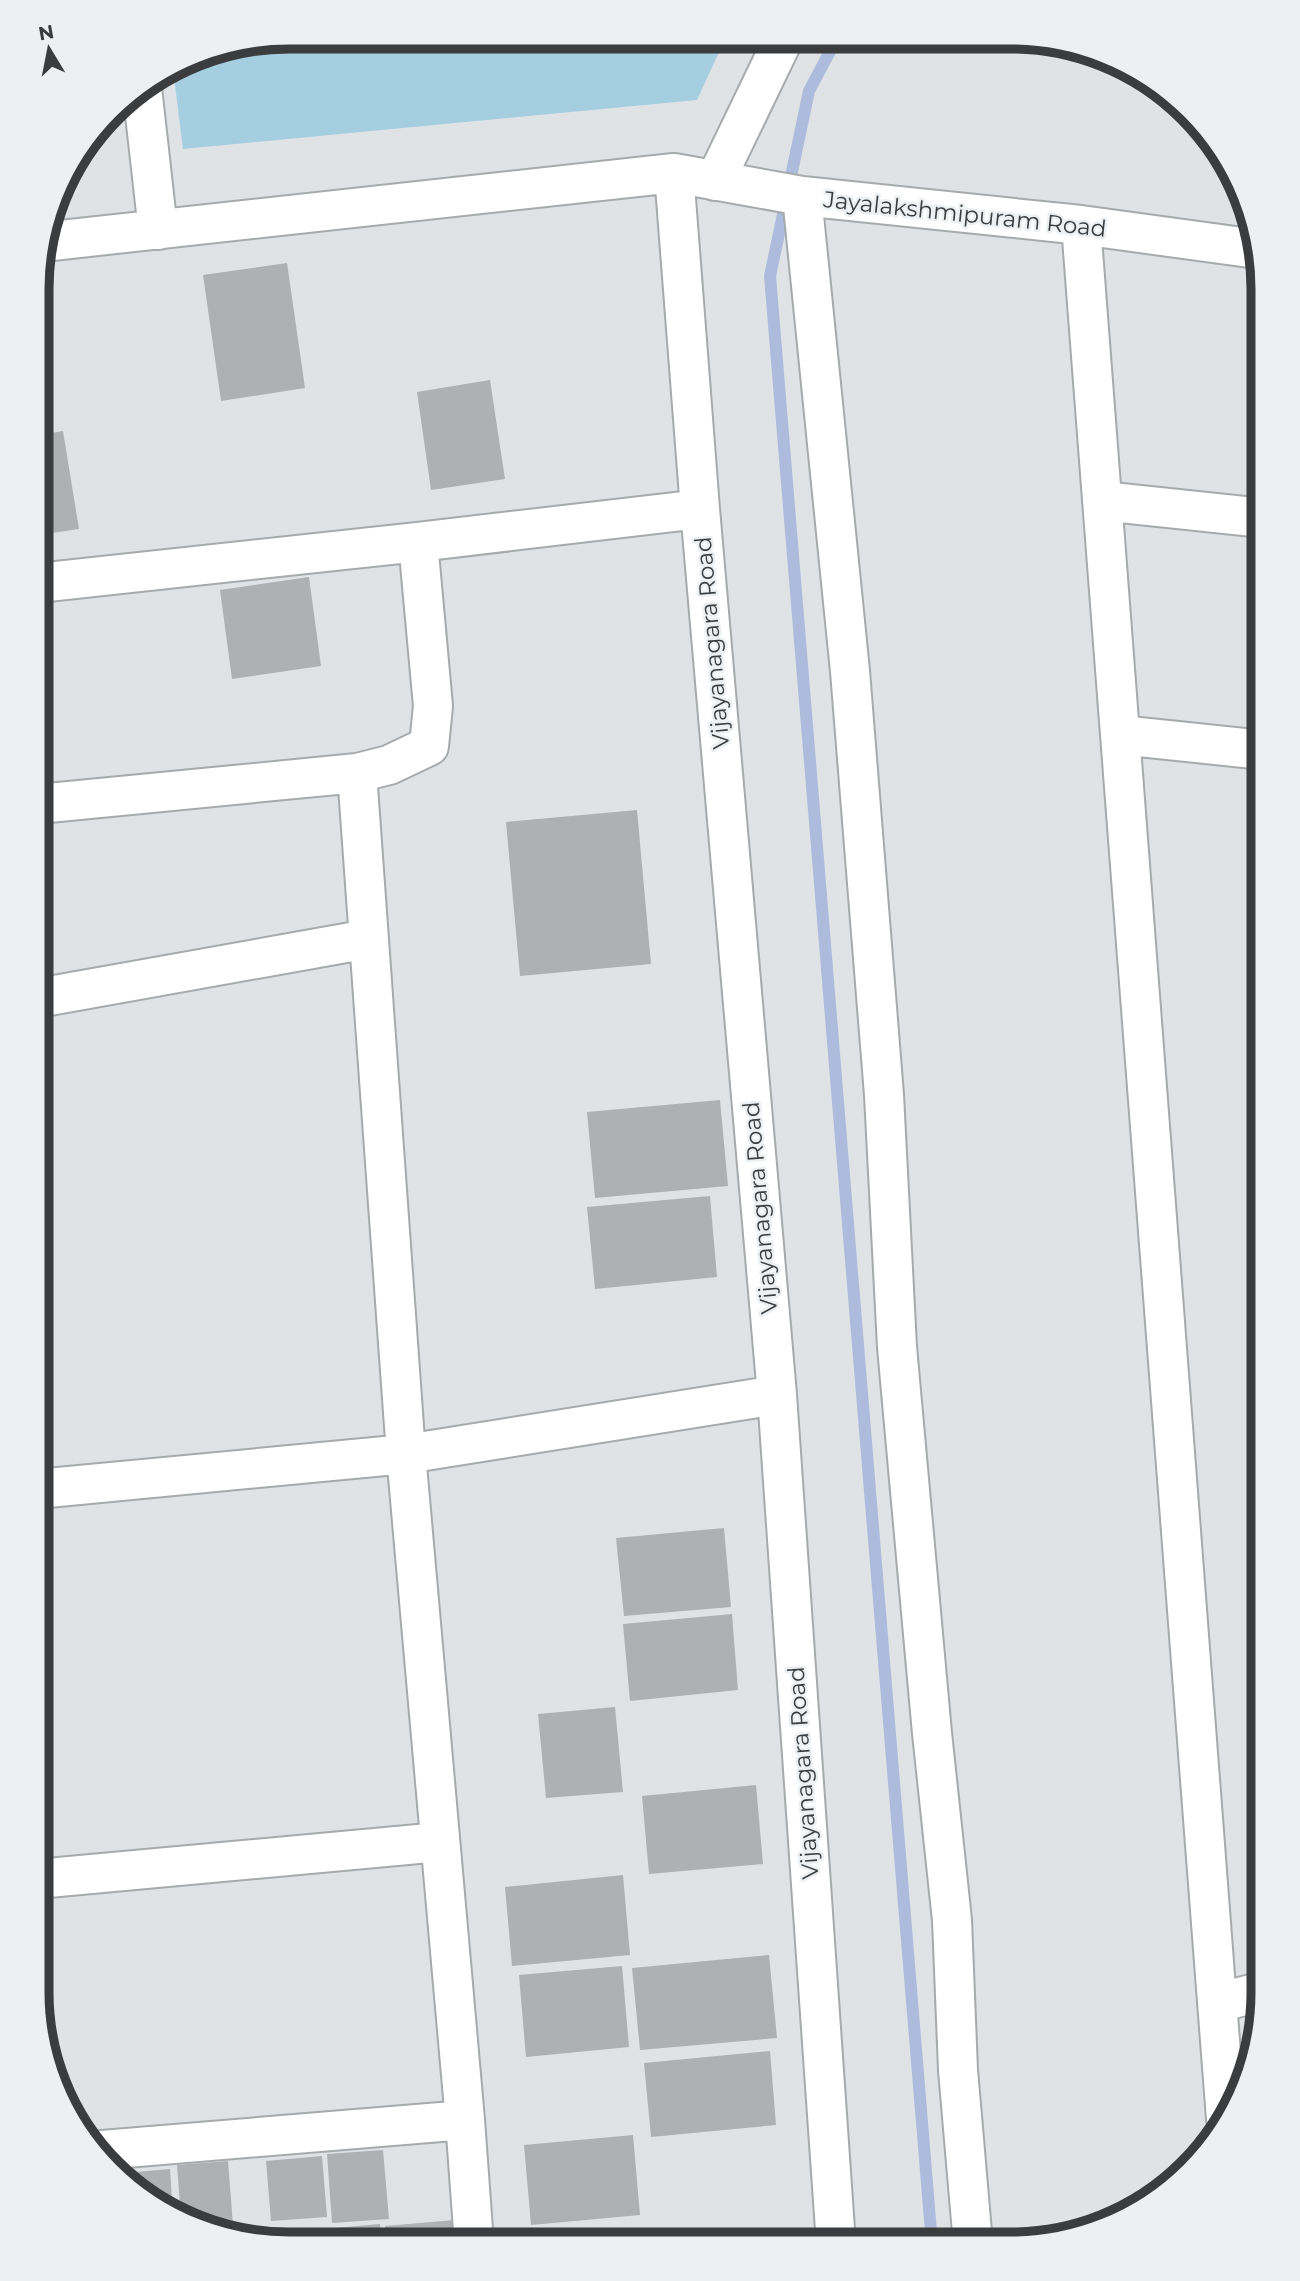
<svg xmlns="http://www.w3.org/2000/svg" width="1300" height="2281" font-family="Montserrat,sans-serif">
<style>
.green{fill:#a6cee1}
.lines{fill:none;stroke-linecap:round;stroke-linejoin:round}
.stream{stroke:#adbbdd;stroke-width:12}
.building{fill:#adb1b2}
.minor-casing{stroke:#a7aaab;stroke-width:42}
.minor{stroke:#fff;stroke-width:38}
.labels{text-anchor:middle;stroke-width:5;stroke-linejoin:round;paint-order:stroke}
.street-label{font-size:23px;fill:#3b3c3d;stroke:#edf0f2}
.rim{fill:none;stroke:#3b3c3d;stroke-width:9}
</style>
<rect width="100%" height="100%" fill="#dfe3e5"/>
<!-- green -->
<path class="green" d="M 289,37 L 725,39 L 697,100 L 183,149 L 173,69 L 193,56 Z"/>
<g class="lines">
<!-- stream -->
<path class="stream" d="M 836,40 L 809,91 L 770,276 L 932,2244"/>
</g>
<!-- building -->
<path class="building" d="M 287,263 L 305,388 L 221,401 L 203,275 Z
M 490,380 L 505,479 L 431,490 L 417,392 Z
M 63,431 L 79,529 L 39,535 L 39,435 Z
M 309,577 L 321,666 L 232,679 L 220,590 Z
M 637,810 L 651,964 L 520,976 L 506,822 Z
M 720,1100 L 728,1186 L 595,1198 L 587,1112 Z
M 710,1196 L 717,1277 L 595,1289 L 587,1207 Z
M 724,1528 L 731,1607 L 624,1616 L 616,1538 Z
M 732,1614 L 738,1690 L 630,1701 L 623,1624 Z
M 615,1707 L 623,1792 L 546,1798 L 538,1714 Z
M 756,1785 L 763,1864 L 649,1874 L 642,1796 Z
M 623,1875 L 630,1955 L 512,1966 L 505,1887 Z
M 769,1955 L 777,2038 L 640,2050 L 632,1968 Z
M 622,1966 L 629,2047 L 526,2057 L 519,1975 Z
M 770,2051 L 776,2125 L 651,2137 L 644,2063 Z
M 633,2135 L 640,2215 L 531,2225 L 524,2145 Z
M 383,2150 L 389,2219 L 332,2223 L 327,2154 Z
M 322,2156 L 327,2217 L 271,2221 L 266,2161 Z
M 228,2161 L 233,2225 L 207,2227 L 181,2219 L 177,2165 Z
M 130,2166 L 132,2188 L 123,2182 L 114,2168 Z
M 170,2169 L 173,2215 L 138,2191 L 136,2172 Z
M 455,2220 L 456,2243 L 387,2242 L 385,2226 Z
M 380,2224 L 382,2242 L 312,2242 L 311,2230 Z
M 302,2228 L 303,2242 L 256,2242 L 247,2239 L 247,2233 Z"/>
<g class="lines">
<defs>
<path id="minor" d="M 142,88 L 158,230
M 674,173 L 700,509 L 777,1395 L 836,2244
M 715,181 L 783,40
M 802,196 L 850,671 L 884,1095 L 897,1347 L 932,1733 L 952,1920 L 958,2070 L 973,2244
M 1081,225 L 1226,2119
M 43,242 L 674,173 L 802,196 L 1081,225 L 1257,249
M 1102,501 L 1263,518
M 38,583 L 418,542 L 700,509
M 1120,735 L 1263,750
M 357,773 L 406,1454 L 465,2120 L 474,2243
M 38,804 L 357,773 L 389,765 L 429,746 L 433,706 L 418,542
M 38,998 L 368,939
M 37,1489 L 406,1454 L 777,1395
M 37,1879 L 440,1842
M 1217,2003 L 1263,1991
M 102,2150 L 465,2120"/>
</defs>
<!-- minor casing -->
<use href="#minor" class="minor-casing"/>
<!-- minor -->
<use href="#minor" class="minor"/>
</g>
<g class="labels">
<!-- street labels -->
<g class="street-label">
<text transform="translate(965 214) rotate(6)" y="8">Jayalakshmipuram Road</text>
<text transform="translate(712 643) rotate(-95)" y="8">Vijayanagara Road</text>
<text transform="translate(760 1208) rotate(-95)" y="8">Vijayanagara Road</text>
<text transform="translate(803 1773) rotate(-94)" y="8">Vijayanagara Road</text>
</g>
</g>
<!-- crop -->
<path d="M0 0H1300V2281H0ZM289 49H1011A240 240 0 0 1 1251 289V1992A240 240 0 0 1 1011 2232H289A240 240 0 0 1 49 1992V289A240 240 0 0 1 289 49Z" fill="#edf0f2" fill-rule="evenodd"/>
<path class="rim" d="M289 49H1011A240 240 0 0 1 1251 289V1992A240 240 0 0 1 1011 2232H289A240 240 0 0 1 49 1992V289A240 240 0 0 1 289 49Z"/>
<!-- north arrow -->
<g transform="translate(49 49) rotate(350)" stroke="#edf0f2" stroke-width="5" paint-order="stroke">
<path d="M0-5L12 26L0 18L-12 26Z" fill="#3b3c3d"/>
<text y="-10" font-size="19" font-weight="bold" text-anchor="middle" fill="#3b3c3d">N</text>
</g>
</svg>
